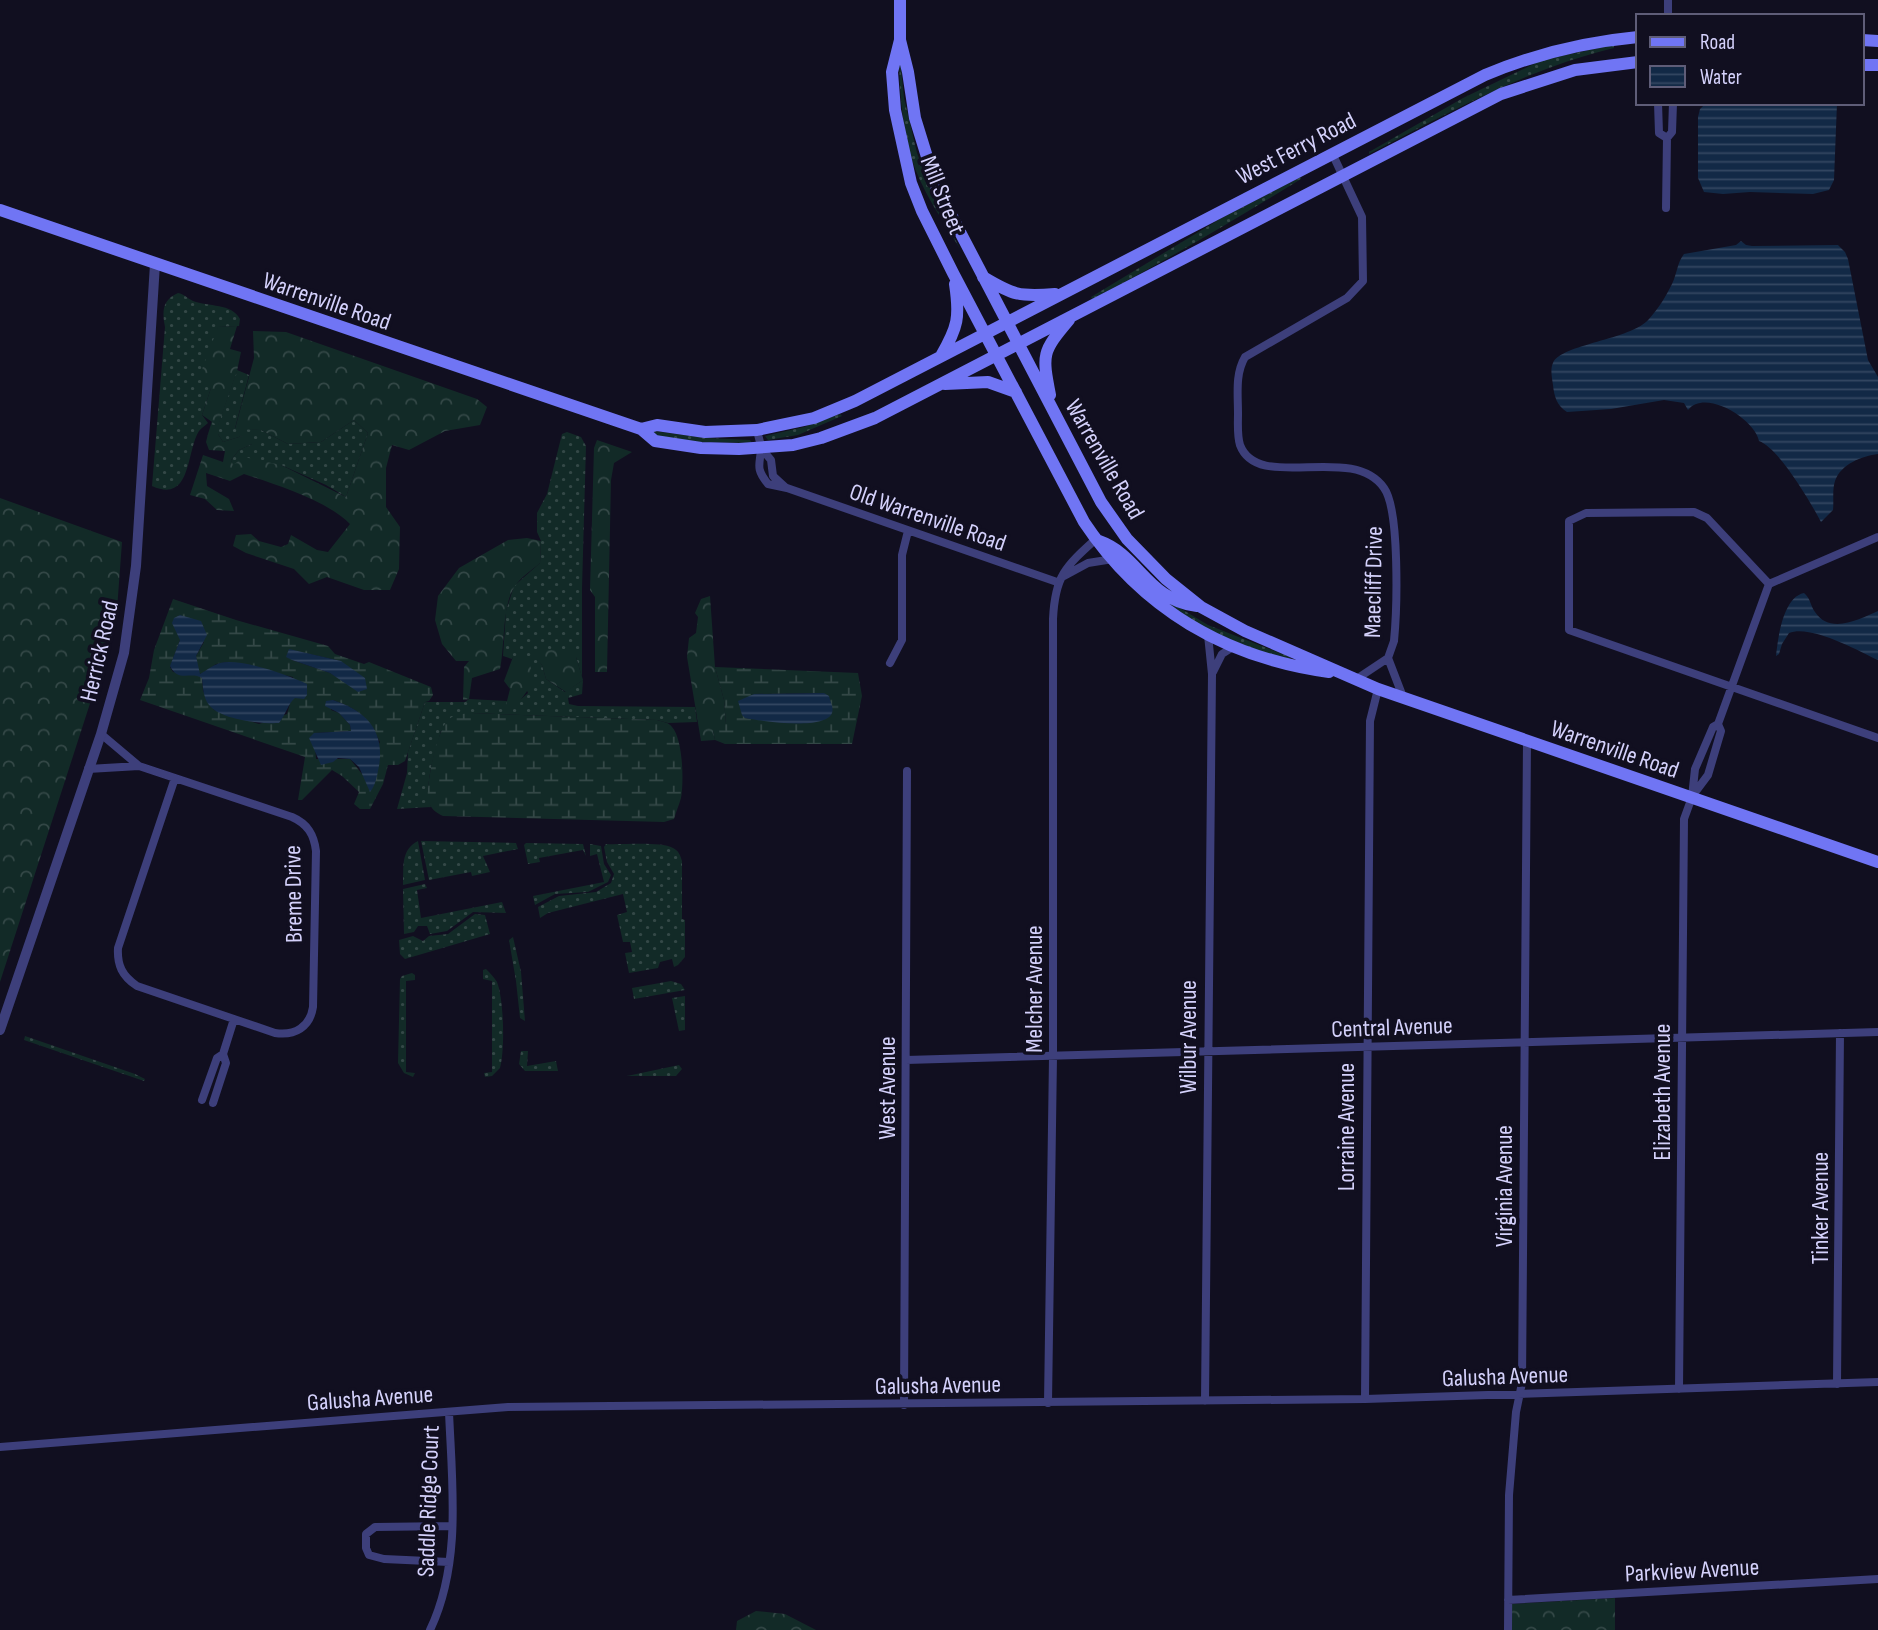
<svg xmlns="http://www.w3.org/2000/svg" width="1878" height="1630" font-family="'Sofia Sans Condensed',sans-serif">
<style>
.grass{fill:url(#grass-dots)}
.forest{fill:url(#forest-crowns)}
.wetland{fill:url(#wetland-marsh);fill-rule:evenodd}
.water{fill:url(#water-rules)}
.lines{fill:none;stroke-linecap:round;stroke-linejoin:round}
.minor{stroke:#3d3f7b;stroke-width:8}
.tertiary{stroke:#3d3f7b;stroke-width:10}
.secondary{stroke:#7075f4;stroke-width:12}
.labels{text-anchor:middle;stroke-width:7;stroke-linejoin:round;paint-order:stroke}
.street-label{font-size:24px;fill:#d4d1fb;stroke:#110f20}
</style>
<defs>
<pattern id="grass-dots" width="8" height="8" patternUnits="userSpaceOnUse" patternTransform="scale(1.75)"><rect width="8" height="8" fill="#122a27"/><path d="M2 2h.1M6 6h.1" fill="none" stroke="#344847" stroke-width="1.8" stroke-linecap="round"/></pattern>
<pattern id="forest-crowns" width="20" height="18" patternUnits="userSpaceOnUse" patternTransform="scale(1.75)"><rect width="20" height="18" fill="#122a27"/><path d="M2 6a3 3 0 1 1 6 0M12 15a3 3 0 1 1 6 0" fill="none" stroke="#344847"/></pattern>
<pattern id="wetland-marsh" width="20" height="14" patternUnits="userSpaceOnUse" patternTransform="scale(1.75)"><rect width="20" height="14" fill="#122a27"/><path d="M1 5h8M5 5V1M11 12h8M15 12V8" fill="none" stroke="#344847"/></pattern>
<pattern id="water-rules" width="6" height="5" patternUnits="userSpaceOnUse" patternTransform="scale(1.75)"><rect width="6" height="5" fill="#122946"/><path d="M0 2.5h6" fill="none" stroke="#344762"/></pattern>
</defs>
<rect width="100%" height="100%" fill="#110f20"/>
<!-- grass -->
<path class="grass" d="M 1614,45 L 1614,48 C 1524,70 1450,112 1369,154 L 1369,152 L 1463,98 L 1542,60 Z
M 899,48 L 904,98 L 917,153 L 931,191 L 960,249 C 942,219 921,190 911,157 C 901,122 899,84 899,48 Z
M 1301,177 L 1301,179 C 1233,221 1164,262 1092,299 L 1091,297 L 1220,219 Z
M 178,293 C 184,294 187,298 193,301 C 208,307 232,303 240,319 L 239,326 L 218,327 L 211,388 L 202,415 L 208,423 C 205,426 201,428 199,431 C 186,451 192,504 152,486 L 165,327 C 162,312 162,300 178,293 Z
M 237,370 L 249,375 L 235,428 L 261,430 L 288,444 L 321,442 L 354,420 L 368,433 L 346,497 L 326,485 L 281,465 L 233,466 L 231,460 L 239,450 L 252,444 L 242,436 L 223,442 L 218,434 L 208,434 L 212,421 L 218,425 Z
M 840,414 L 842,416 L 798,435 L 768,440 L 765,436 L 804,427 Z
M 653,431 L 707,438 L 750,440 L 752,443 L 696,442 L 651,435 Z
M 567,432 L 581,437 L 586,446 L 582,588 L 582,677 L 576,657 L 536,657 L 542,665 L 546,679 L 565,692 L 583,680 L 582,694 L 568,698 L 569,704 L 578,706 L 695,707 L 697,722 L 668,723 L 657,720 L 471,713 L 441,731 C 435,753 423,785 431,807 L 397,809 L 407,773 L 408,752 L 425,702 L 465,702 L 469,699 L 507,701 L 507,705 L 520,700 L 528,693 L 513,657 L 512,659 L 503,656 L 506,611 L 514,586 L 540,563 L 541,541 L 537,532 L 537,513 L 547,494 L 562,434 Z
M 1142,580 L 1175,605 L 1208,625 L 1290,657 L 1289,661 C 1253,649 1217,636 1184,615 C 1169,605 1156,592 1142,580 Z
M 418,841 L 425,880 L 403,885 C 404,868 400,850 418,841 Z
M 421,841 L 516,843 L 518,849 L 483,856 L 490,872 L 472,876 L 471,872 L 429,880 Z
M 526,843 L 583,844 L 586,856 L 583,850 L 539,858 L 540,862 L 528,864 L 524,845 Z
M 590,844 L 601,846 L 604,864 L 611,875 L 608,882 L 588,892 L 555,894 L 535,905 L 533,896 L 604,882 L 597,854 L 590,856 Z
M 606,844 C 622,845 660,841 673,848 C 679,851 680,855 682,861 L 682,919 L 685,920 L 685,957 L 678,965 L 674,967 L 672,959 L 660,962 L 658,968 L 629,973 L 625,953 L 632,952 L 630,942 L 623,942 L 617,915 L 627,912 L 623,894 L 548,913 L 540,918 L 538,907 L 559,896 L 596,892 L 611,883 L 614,874 L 607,862 L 604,847 Z
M 425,884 L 427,888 L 417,890 L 421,918 L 502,902 L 506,913 L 473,912 L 447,931 L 430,934 L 427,926 L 418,926 L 414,932 L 404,934 L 403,889 Z
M 475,914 L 485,915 L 490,934 L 405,959 L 400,954 L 399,940 L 413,936 L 423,941 L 429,936 L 448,934 Z
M 513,937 L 521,972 L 525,1021 L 520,1018 L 516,981 L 509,940 Z
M 486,969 C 490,973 494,977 497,982 C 504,1000 505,1050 500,1068 L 492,1076 L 485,1077 L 484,1073 L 492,1072 L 492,981 L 483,979 L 483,970 Z
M 412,973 L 415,975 L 415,980 L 406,981 L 406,1072 L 415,1073 L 413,1077 L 404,1073 L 398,1063 L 400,979 L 402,976 Z
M 671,981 L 681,984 L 685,990 L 634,999 L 632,988 Z
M 685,996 L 685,1030 L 679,1031 L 672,998 Z
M 25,1036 L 135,1074 L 145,1079 L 144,1081 L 24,1040 Z
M 521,1051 L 528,1051 L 527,1066 L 556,1061 L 558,1071 L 525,1071 L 519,1064 Z
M 679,1065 L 682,1069 L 676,1076 L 627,1076 Z"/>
<!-- forest -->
<path class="forest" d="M 237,326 L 230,349 L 241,352 L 237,371 L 218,426 L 202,415 L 211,388 L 199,377 L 218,327 Z
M 253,331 L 286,332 L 477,399 L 487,407 L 480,425 L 445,431 L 409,450 L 392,445 L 386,468 L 386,507 L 400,527 L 399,569 L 390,590 L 364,590 L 327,577 L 309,584 L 294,569 L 246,553 L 233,546 L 236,535 L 251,534 L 259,541 L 281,547 L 288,544 L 291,535 L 317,550 L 328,552 L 350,524 C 328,501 274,484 244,474 L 230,481 L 206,473 L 207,486 L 229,499 L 234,511 L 217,510 L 205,499 L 190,495 L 203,455 L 223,462 L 225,451 L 209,450 L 206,442 L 208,434 L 218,434 L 223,442 L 242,436 L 251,437 L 252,444 L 239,450 L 231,460 L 233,465 L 244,457 L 281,465 L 346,497 L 368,433 L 354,420 L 321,442 L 288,444 L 261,430 L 235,429 L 254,358 Z
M 597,440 L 632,452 L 614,463 L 611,480 L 607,672 L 595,672 L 595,597 L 590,590 L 594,448 Z
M 0,498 L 122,542 L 116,623 L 0,982 Z
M 527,538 L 541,541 L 540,563 C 532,570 521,577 515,586 C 502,604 505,646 500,669 L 472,678 L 469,699 L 463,700 L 464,667 L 469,661 L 456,661 L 442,644 L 435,620 L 438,596 L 459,568 L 508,540 Z
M 710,596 L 715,667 L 724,700 L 726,724 L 713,731 L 715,740 L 701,741 L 687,657 L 689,638 L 696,633 L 698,617 L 695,613 L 701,599 Z
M 544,650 L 569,650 L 576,657 L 583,680 L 566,692 L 546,679 L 542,665 L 535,657 Z
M 513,657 L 528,657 C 537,686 530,685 515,708 L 506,705 L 510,689 L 504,681 Z
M 1615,1598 L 1615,1630 L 1512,1630 L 1512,1604 Z
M 756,1611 L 785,1614 L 816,1630 L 736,1630 L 737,1621 Z"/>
<!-- wetland -->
<path class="wetland" d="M 173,599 L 236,620 L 328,646 L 335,654 L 364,664 L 369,662 L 431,687 L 433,695 L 429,701 L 425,702 L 405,761 L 398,765 L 388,765 L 383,784 L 370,809 L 360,809 L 354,804 L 359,792 L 342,776 L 332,770 L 302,800 L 298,800 L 305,757 L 140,700 L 149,678 L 154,650 ZM 180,640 L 204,642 L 196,656 L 198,672 L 201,674 L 216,664 L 227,662 L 293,677 L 295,697 L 291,700 L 287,714 L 259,724 L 214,710 L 203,691 L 202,678 L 197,675 L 173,672 L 170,667 ZM 296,651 L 341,661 L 343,681 L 330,673 L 292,660 ZM 333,700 C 359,709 369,718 380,742 L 362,774 L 350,759 L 316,759 L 314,733 L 351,731 L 350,725 L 339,713 L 331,710 Z
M 715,667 L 858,673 L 862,696 L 852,744 L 725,744 L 715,740 L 713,731 L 715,724 L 726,724 L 724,700 ZM 824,693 L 791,723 L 745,718 L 754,694 Z
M 471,713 L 657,720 C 663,722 668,722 672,727 C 683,739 684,782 681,798 C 679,805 676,812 674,819 L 664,822 L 443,816 C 436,813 430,808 428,800 C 426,784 437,729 449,719 C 456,714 463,714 471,713 Z"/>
<!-- water -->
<path class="water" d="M 1706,103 L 1837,103 L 1834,180 L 1829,190 L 1813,194 L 1750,192 L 1723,194 L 1704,192 L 1698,178 L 1698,117 L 1700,109 Z
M 1741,241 L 1746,245 L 1752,246 L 1838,245 L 1845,252 L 1848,259 L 1868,360 L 1878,377 L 1878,454 C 1862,456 1841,464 1835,481 C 1832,490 1834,501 1833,510 L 1821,522 C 1811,503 1779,448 1759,441 C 1755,419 1705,388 1688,410 L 1684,403 L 1664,400 L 1611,409 L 1567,412 C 1557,406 1554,396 1553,385 C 1552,378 1550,369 1553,363 C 1561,344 1631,340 1649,319 C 1659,308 1666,296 1672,284 C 1677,274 1677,263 1684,254 L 1736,245 Z
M 1804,593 C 1811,599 1810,605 1815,612 C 1830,635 1860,619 1878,611 L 1878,660 C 1857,650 1810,624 1789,633 L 1782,644 L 1779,654 L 1776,656 C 1778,638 1783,597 1804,593 Z
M 180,615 L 201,621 L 207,635 L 196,656 L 200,674 C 207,670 213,665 220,663 C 241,658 288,675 307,684 L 307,695 L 304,699 L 295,698 C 289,702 285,716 279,723 C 261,724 221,720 209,705 C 203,697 203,687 202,678 C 191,671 178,683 170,666 L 180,640 L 172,623 L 174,618 Z
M 289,649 L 341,661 L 365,678 L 367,689 L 358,692 L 330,673 L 292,660 L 286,657 Z
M 824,693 L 829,696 C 830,702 834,707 832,713 C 825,731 761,721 745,718 L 742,715 L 738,701 L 754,694 Z
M 333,700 C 366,711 385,730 379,766 C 377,775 376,785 370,792 L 359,767 L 350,759 L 338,758 L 333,762 L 321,765 L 309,738 L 314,733 L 351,731 L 350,725 L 339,713 L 325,706 L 326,701 Z"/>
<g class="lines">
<!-- minor -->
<path class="minor" d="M 1668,16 L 1668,0
M 1658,103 L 1659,133 L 1667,138
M 1332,153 L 1362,217 L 1363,281 L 1347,298 L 1245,357 C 1235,374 1238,394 1238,414 C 1238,424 1237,435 1240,445 C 1258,493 1352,442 1384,488 C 1400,510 1397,610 1394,641 L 1388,658 L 1355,680
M 1666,208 L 1667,138 L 1672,132 L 1673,103
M 757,430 C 758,436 761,443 761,449 C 760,465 755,468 768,484 L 787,488 L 1057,582
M 761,448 L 771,460 L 773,476 L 785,487
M 1064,576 L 1088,563 L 1113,559
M 1769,584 L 1707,518 L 1694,512 L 1586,513 L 1569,521 L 1569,630 L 1878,738
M 1388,658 L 1403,697
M 890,663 L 902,640 L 902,555 L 908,531
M 1213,672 L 1222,654 L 1233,647
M 101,734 L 139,766 L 292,817 C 308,824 314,835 316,851 L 313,1007 C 310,1027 295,1036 275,1033 L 137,986 C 122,976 117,965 118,948 L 175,778
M 88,769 L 139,766
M 1693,795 L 1708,775 L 1721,731 L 1718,724
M 906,1060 L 1878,1032
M 202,1100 L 217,1058 L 223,1054 L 234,1019
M 213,1103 L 226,1063 L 223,1054
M 1837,1384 L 1840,1033
M 1679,1389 L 1684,819 L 1692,797 L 1695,769 L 1713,727 L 1718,724 L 1769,584 L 1878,537
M 1365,1399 L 1370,721 L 1378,689
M 1205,1401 L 1212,674 L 1208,635
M 1048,1403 L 1053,1057 L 1053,619 C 1055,576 1065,567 1096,539
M 904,1405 L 907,771
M 0,1447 L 508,1407 L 1365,1399 L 1878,1382
M 449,1562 L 384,1559 L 369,1555 L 366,1548 L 366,1534 L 375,1527 L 451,1526
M 1508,1600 L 1878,1579
M 430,1630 C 462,1563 452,1484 449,1412
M 1508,1630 L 1509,1495 L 1516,1412 L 1522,1383 L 1527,741"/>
<!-- tertiary -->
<path class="tertiary" d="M 0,1030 L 101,734 L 124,653 L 136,566 L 155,264"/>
<!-- secondary -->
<path class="secondary" d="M 900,0 L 900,40 L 892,72 L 895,110 L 911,183 L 922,211 L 953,273 L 1084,522 C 1142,609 1226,658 1329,672
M 900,40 L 908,72 L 915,118 L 936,186 L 1101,502 L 1127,539 L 1166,579 L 1201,607 L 1245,631 L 1378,689 L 1878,862
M 1862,40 L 1878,41
M 1862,65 L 1878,65
M 0,210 L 641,429 L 655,441 L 701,448 L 739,449 L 793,445 L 821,438 L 875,418 L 1501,94 L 1575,70 L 1638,62
M 983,277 C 1013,295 1019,297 1055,294
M 941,356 C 958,327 960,317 955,284
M 945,384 L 988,382 L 1016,392
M 1050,395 C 1042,354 1042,352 1069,320
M 641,429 L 657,425 L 705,432 L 757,430 L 814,418 L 855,401 L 1485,75 C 1535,54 1584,42 1638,37
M 1099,541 C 1139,555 1147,600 1197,606"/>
</g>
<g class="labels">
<!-- street labels -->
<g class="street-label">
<text transform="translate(1296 148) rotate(-27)" y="8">West Ferry Road</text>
<text transform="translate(943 195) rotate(68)" y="8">Mill Street</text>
<text transform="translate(327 301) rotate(19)" y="8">Warrenville Road</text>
<text transform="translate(1105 459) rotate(60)" y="8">Warrenville Road</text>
<text transform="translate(928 517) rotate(19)" y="8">Old Warrenville Road</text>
<text transform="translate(1373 582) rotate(-89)" y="8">Maecliff Drive</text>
<text transform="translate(99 651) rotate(-77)" y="8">Herrick Road</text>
<text transform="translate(1615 749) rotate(19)" y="8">Warrenville Road</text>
<text transform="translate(293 894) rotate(-91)" y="8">Breme Drive</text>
<text transform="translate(1034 989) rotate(-90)" y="8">Melcher Avenue</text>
<text transform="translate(1392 1027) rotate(-2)" y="8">Central Avenue</text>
<text transform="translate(1188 1037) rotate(-90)" y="8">Wilbur Avenue</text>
<text transform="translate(887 1088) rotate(-90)" y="8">West Avenue</text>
<text transform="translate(1662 1092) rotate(-90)" y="8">Elizabeth Avenue</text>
<text transform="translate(1346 1127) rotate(-90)" y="8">Lorraine Avenue</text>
<text transform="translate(1504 1186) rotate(-90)" y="8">Virginia Avenue</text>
<text transform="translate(1820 1208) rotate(-90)" y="8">Tinker Avenue</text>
<text transform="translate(1505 1376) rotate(-2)" y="8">Galusha Avenue</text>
<text transform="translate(938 1385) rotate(-1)" y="8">Galusha Avenue</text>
<text transform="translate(370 1398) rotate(-4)" y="8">Galusha Avenue</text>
<text transform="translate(428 1501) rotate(-88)" y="8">Saddle Ridge Court</text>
<text transform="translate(1692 1570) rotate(-3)" y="8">Parkview Avenue</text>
</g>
</g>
<!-- legend -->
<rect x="1636" y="14" width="228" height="91" fill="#110f20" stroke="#5f5d78" stroke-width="2"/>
<rect x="1650" y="37" width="35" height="10" fill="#7075f4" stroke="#5f5d78" stroke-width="2"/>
<text x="1700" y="49" font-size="21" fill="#d4d1fb">Road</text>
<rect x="1650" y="66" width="35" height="21" fill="url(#water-rules)" stroke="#5f5d78" stroke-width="2"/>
<text x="1700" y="84" font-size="21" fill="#d4d1fb">Water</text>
</svg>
